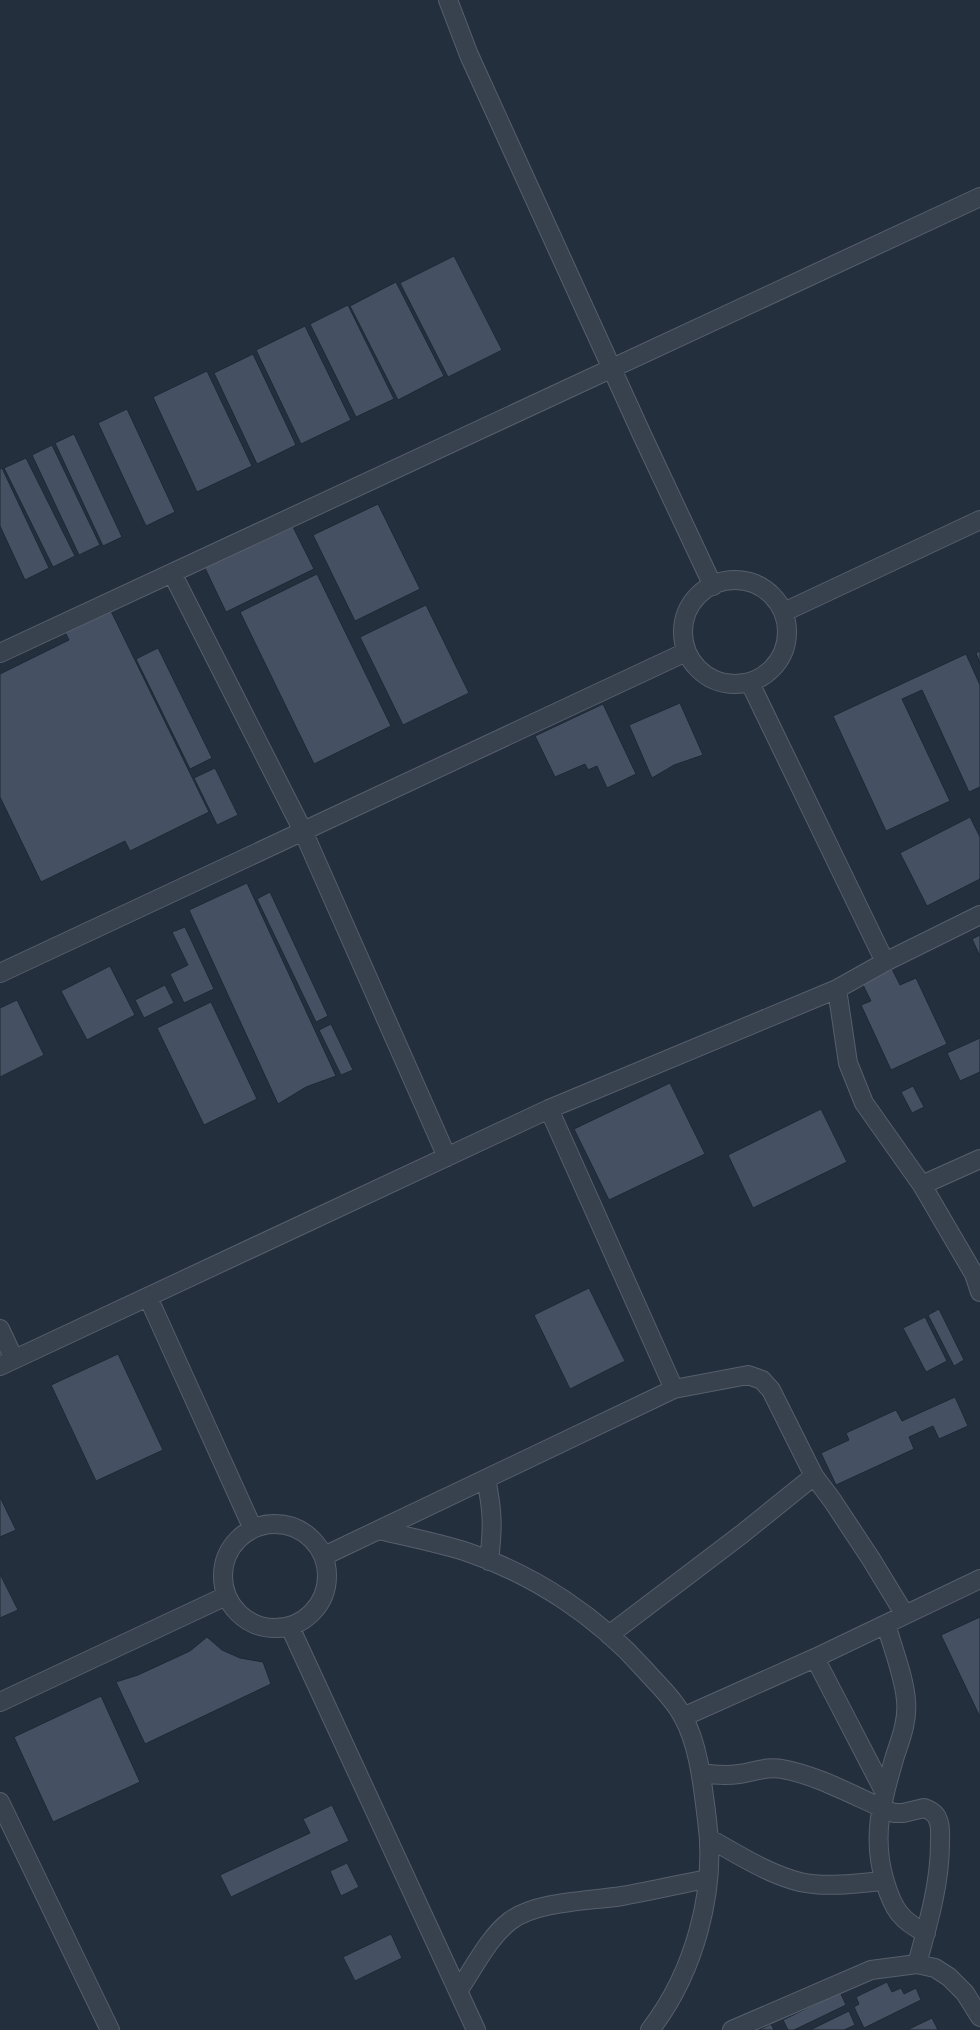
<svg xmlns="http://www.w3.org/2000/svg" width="980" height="2030" font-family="'Roboto Condensed',sans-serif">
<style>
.building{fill:#455162;stroke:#1f2835}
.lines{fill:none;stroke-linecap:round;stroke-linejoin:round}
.street-casing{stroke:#565f6c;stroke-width:20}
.street{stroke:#38414e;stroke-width:18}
</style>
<rect width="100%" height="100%" fill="#242f3e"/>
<!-- building -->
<path class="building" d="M 454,256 L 502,350 L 448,377 L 400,283 Z
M 396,282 L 444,376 L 398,400 L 350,306 Z
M 348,305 L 394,399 L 356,417 L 310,324 Z
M 305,326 L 351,420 L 301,444 L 256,350 Z
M 253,354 L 296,445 L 257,464 L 214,373 Z
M 207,371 L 252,466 L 197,492 L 153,397 Z
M 127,409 L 175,512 L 146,526 L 98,423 Z
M 74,434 L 122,537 L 103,546 L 55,443 Z
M 52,445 L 100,545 L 79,555 L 32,455 Z
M 26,458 L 75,556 L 53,567 L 4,468 Z
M 2,468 L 49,568 L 25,580 L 0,526 L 0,469 Z
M 378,504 L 420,589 L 355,621 L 313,535 Z
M 291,523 L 314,569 L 226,612 L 204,566 Z
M 317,574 L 391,726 L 314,764 L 240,612 Z
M 426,605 L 469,693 L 403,725 L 360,637 Z
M 110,609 L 209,812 L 130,851 L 125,841 L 41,882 L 0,797 L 0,674 L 69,640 L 65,632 Z
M 158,648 L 212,758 L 190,769 L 136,659 Z
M 980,651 L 980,663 L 976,653 Z
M 966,654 L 980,685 L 980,787 L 969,792 L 922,690 L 902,699 L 950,801 L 886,831 L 833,716 Z
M 680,703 L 703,755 L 674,765 L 652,778 L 629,725 Z
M 603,704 L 636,774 L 607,788 L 597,766 L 588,770 L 585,764 L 555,777 L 535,736 Z
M 215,768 L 238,815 L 217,825 L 194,778 Z
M 970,817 L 980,837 L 980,879 L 927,906 L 900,853 Z
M 247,883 L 336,1076 L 306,1087 L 278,1104 L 189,910 Z
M 270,892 L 328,1016 L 316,1022 L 257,899 Z
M 185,927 L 214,989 L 184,1003 L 170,974 L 188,965 L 172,932 Z
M 980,935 L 980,956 L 972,939 Z
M 110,966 L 135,1015 L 87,1040 L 61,991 Z
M 892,969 L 900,985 L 916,978 L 947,1044 L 891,1070 L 861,1005 L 871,1001 L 862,983 Z
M 165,985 L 174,1003 L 144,1018 L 135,1000 Z
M 17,1000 L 44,1055 L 0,1077 L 0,1008 Z
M 211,1002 L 257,1099 L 204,1125 L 157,1028 Z
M 331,1024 L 353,1070 L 341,1075 L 319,1030 Z
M 980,1038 L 980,1072 L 960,1081 L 947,1053 Z
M 670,1083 L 705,1154 L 609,1200 L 574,1129 Z
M 913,1086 L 924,1107 L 912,1113 L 901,1092 Z
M 821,1109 L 847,1162 L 753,1208 L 728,1155 Z
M 589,1288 L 625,1361 L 570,1389 L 534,1315 Z
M 939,1309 L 964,1360 L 954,1366 L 928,1315 Z
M 925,1317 L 947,1361 L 926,1372 L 903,1328 Z
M 118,1354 L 163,1450 L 96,1481 L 51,1385 Z
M 955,1397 L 968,1426 L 939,1439 L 933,1426 L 909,1437 L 914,1449 L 836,1485 L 821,1453 L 849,1440 L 846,1433 L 896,1410 L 902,1421 Z
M 0,1497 L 16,1530 L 0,1537 Z
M 0,1574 L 18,1610 L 0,1618 Z
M 980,1617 L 980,1717 L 941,1635 Z
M 207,1637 L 222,1650 L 240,1658 L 263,1662 L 271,1684 L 145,1744 L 116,1682 L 138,1675 L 190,1651 Z
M 101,1696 L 140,1782 L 53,1822 L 14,1737 Z
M 332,1805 L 349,1841 L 231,1897 L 220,1875 L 310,1833 L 303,1819 Z
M 347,1863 L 359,1887 L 341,1896 L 330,1871 Z
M 391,1934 L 402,1958 L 355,1981 L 343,1957 Z
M 887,1982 L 892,1992 L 901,1988 L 904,1994 L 916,1988 L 921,2000 L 864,2028 L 854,2007 L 859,2004 L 856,1997 Z
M 840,1992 L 846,2005 L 794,2030 L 788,2030 L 783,2020 Z
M 849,2011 L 855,2025 L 844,2030 L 810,2030 Z
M 932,2018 L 938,2030 L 907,2030 Z
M 771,2024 L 774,2030 L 759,2030 Z"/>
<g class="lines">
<defs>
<path id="street" d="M 448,0 L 469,55 L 643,437 L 713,586
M 172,573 L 303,831 L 447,1157
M683 632a52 52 0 1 1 104 0a52 52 0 1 1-104 0Z
M 784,612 L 980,520
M 0,653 L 980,197
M 750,683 L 885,962
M 0,973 L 686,652
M 837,989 L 848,1063 L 864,1103 L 922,1185 L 974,1274 L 980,1292
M 549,1109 L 674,1389
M 922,1185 L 980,1159
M 148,1297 L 253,1529
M 0,1329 L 14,1359
M 0,1366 L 549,1109 L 837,989 L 885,962 L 980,915
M 486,1479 C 493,1512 493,1528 489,1561
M223 1576a52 52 0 1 1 104 0a52 52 0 1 1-104 0Z
M 379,1530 C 408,1537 439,1543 467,1552 C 535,1575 598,1617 645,1670 C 658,1685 674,1699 683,1717 C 699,1745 703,1788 707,1820 C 717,1891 694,1973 650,2030
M 324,1556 L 674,1389 L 748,1375 L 762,1380 L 771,1390 L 814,1476 L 832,1500 L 871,1559 L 905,1615
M 886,1624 C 892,1646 905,1679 906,1701 C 908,1720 901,1738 895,1756 C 882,1800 871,1837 885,1882 C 893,1909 901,1921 926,1933
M 290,1627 L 476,2030
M 609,1635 L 742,1534 L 814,1476
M 815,1658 L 885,1793
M 0,1702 L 226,1596
M 683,1717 L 815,1658 L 980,1579
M 701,1773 C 714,1775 726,1776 739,1774 C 754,1772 767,1766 782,1769 C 821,1776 857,1798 894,1813 L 903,1813 L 924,1808 C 930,1810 936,1813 938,1820 C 941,1826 940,1835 940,1843 C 940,1884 928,1924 917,1964
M 0,1802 L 110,2030
M 710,1839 C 739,1855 768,1874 800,1882 C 827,1888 857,1883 884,1881
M 458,1991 C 474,1968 488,1938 510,1921 C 536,1901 590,1901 622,1896 C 651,1891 679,1884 708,1879
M 732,2030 L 871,1970 L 917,1964 L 935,1968 L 949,1977 L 965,1993 L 980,2017"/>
</defs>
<!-- street casing -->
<use href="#street" class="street-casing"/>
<!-- street -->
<use href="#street" class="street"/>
</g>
</svg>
